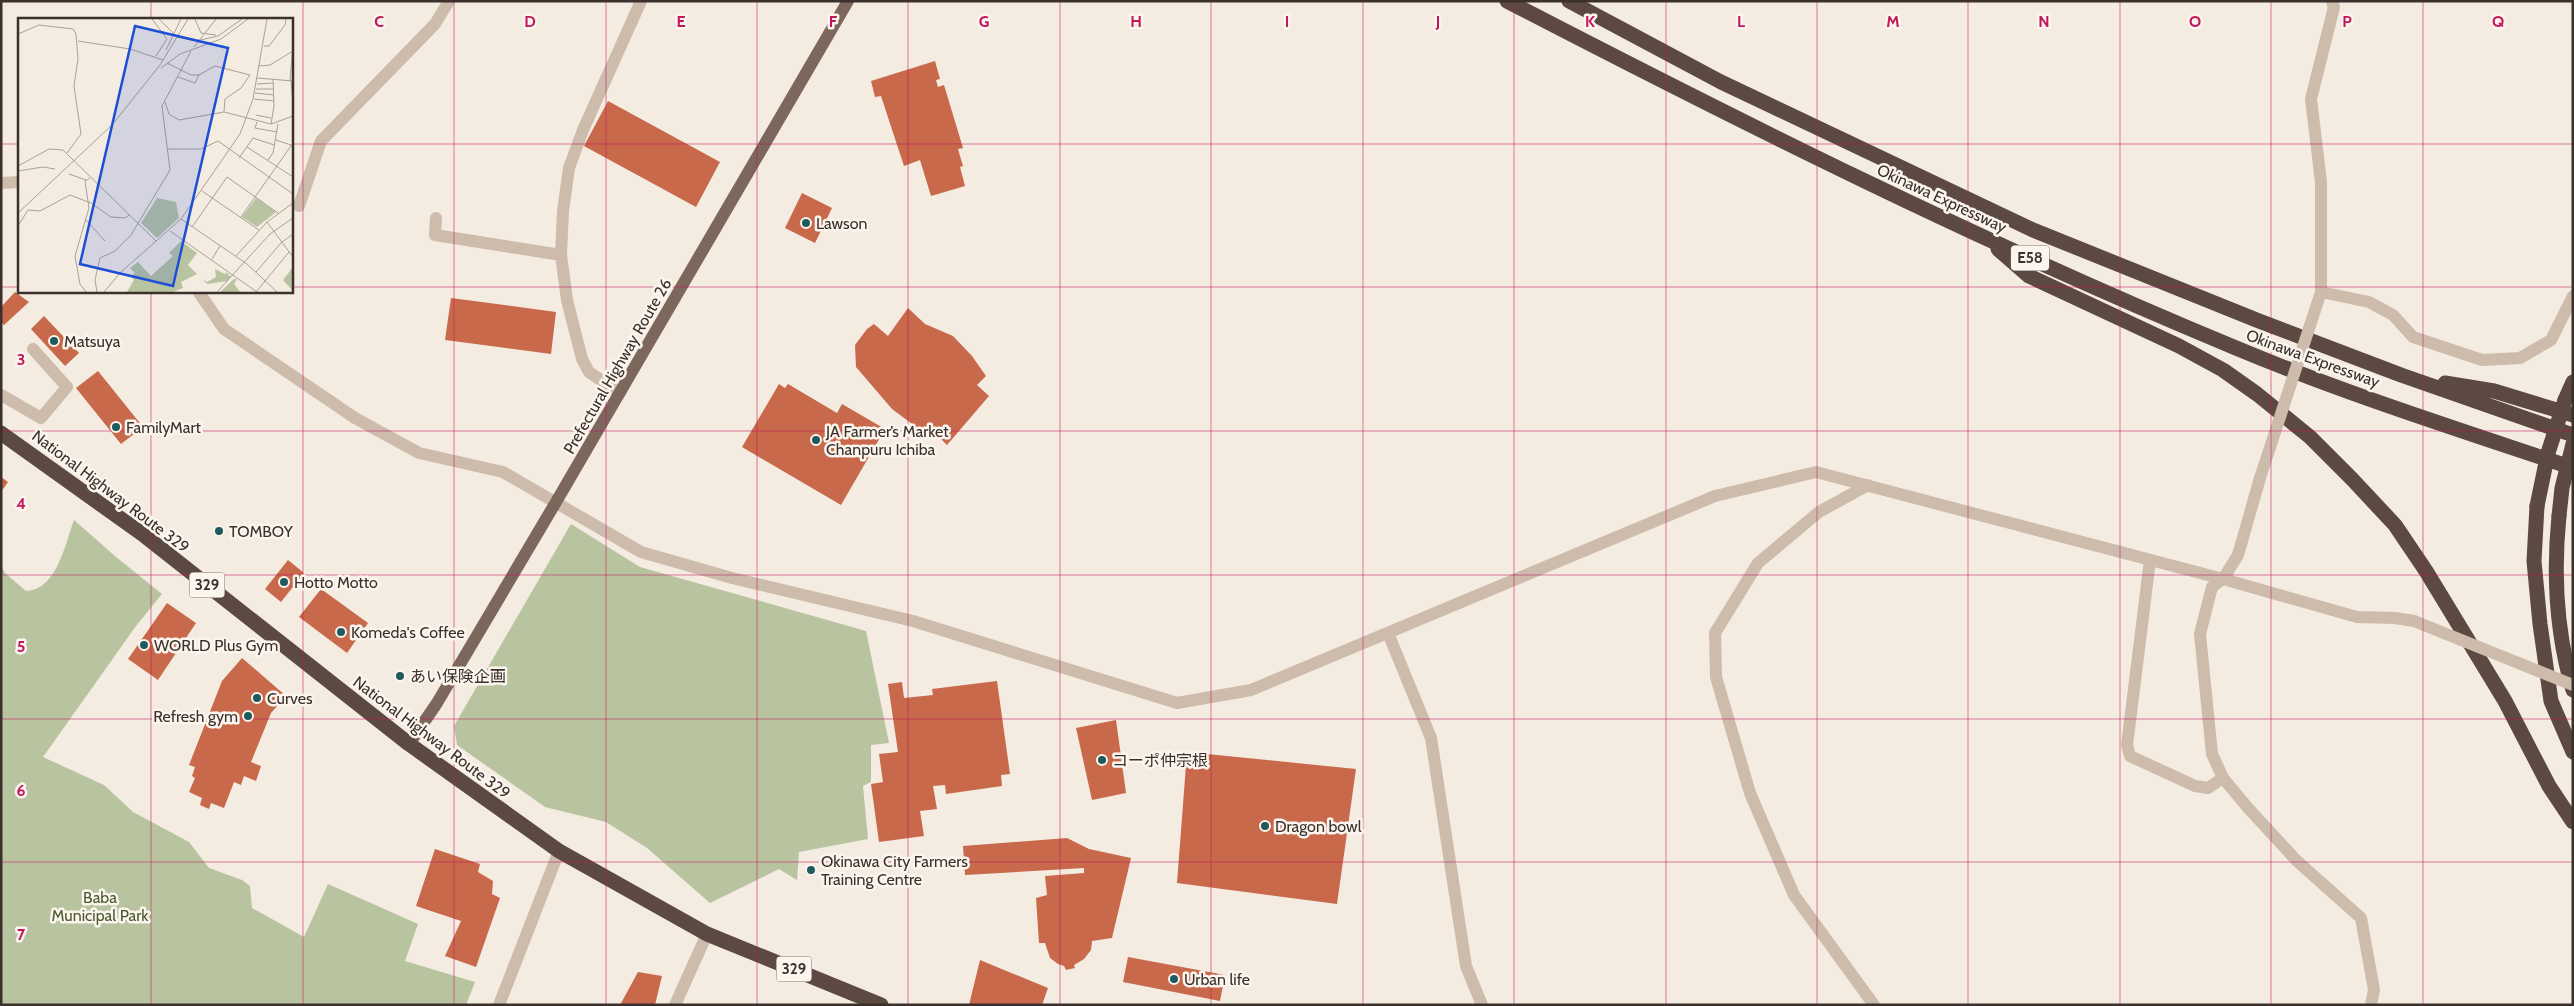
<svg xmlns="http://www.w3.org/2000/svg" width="2574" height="1006" font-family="Cabin,'Noto Sans JP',sans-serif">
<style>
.green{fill:#b8c4a0}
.building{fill:#c8694b}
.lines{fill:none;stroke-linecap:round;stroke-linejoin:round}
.minor{stroke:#cdbbac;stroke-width:12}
.major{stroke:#7d675c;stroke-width:12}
.highway{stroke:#5c4a42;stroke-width:15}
.minor-bridge{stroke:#cdbbac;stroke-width:12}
.highway-bridge{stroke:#5c4a42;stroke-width:15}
.grid{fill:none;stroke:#c2185b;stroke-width:1;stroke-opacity:0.55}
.poi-dot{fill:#1f5a5e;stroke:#fbf5ee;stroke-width:2}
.labels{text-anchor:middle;stroke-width:5;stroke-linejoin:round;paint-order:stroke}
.shield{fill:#fbf5ee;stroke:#756b66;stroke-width:1}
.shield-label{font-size:15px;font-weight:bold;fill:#3b302b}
.street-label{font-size:16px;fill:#3b302b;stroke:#fbf5ee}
.poi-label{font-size:16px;fill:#3b302b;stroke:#fbf5ee;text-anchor:start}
.park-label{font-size:16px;fill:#4a5a2e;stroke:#fbf5ee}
.inset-road{fill:none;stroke:#aaa098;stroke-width:1}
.view{fill:#1d4ed8;fill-opacity:0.15;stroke:#1d4ed8;stroke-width:2.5}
.inset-edge{fill:none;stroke:#3b302b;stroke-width:2.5}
.grid-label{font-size:16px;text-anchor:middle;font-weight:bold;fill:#c2185b;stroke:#fbf5ee;stroke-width:5;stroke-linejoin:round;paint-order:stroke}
</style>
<rect width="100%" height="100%" fill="#f4ebe1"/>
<!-- green -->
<path class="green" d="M 74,520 L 116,557 L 162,594 L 136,626 L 43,757 L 104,785 L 133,812 L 189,842 L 209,868 L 242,880 L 250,886 L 252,908 L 304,937 L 328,884 L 418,924 L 405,961 L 475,982 L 466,1005 L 1,1005 L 1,565 L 5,573 L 26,591 C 57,590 65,544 74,520 Z
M 571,524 L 640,567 L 866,631 L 889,743 L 871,745 L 871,782 L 863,786 L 868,839 L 799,852 L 797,880 L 779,869 L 710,903 L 647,848 L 606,822 L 545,807 L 457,745 L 454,726 Z"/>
<!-- building -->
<path class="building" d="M 935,61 L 940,79 L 936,80 L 938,87 L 944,85 L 963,148 L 958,149 L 963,166 L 960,167 L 965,186 L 931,196 L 920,160 L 904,166 L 881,96 L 875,97 L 871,81 Z
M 608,101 L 720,162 L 696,207 L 584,146 Z
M 802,193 L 832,208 L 815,243 L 785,228 Z
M 15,292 L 29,302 L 4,325 L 1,322 L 1,307 Z
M 451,298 L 556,312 L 551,354 L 445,340 Z
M 908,308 L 925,324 L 953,336 L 972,356 L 986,376 L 977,385 L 989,396 L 947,445 L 936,434 L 919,429 L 892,409 L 856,367 L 855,345 L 867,329 L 874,324 L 888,336 Z
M 44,316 L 79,353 L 65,366 L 31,329 Z
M 98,371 L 143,427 L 121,444 L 76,388 Z
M 779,384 L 785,388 L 788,384 L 837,413 L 842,404 L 885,429 L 841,505 L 742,447 Z
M 1,477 L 8,482 L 1,492 Z
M 288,560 L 304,573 L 281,602 L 265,589 Z
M 321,589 L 368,623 L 347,653 L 299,617 Z
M 167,603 L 196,623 L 158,680 L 128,659 Z
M 242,658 L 286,696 L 271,713 L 251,762 L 261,766 L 256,781 L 244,776 L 241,785 L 234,782 L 224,808 L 211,803 L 209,809 L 200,805 L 202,798 L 189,792 L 195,778 L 192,776 L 195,767 L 189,765 L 222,681 Z
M 997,681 L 1010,774 L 1001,775 L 1002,786 L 946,794 L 945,785 L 933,786 L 937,809 L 920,811 L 924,836 L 879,842 L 871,784 L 883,782 L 879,754 L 898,752 L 888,684 L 902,682 L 904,698 L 933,695 L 932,689 Z
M 1116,720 L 1126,793 L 1092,800 L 1076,728 Z
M 1187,752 L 1356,769 L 1337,904 L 1177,883 Z
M 1067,838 L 1089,849 L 1131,858 L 1112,938 L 1092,941 L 1091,950 L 1084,959 L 1074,965 L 1075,968 L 1066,970 L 1064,966 L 1058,964 L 1050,958 L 1045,943 L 1039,943 L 1036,898 L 1047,895 L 1045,876 L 1084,873 L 1084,868 L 965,875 L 963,846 Z
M 435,849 L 480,864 L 478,872 L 493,881 L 492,894 L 500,898 L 476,967 L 445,956 L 461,921 L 416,906 Z
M 1128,957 L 1225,975 L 1220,1001 L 1123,982 Z
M 980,960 L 1048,988 L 1042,1005 L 969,1005 Z
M 638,972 L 662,976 L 655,1005 L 620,1005 Z"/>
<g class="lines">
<!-- minor -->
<path class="minor" d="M 2332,1 L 2334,7 L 2311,99 L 2321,182 L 2321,292 L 2369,302 L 2393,315 L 2413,337 L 2482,360 L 2520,358 L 2551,340 L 2573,296
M 1,183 L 19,182
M 299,206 L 321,141 L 435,24 L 449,1
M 436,218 L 435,235 L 561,255
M 198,291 L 224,329 L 355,418 L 419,453 L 503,472 L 641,552 L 732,578 L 913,621 L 1177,703 L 1251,690 L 1715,496 L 1816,472 L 2223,579 L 2357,617 L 2395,618 L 2414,621
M 620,393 L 589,372 L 582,359 L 567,300 L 561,255 L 563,211 L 569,168 L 583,130 L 641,1
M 1,395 L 41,418 L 67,387 L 33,349
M 2260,478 L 2238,555 L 2223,579 L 2212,587 L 2200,634 L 2212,754 L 2223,778 L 2248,808 L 2297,861 L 2361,918 L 2374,990 L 2371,1005
M 1868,485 L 1819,512 L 1758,563 L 1715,633 L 1716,677 L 1750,793 L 1794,895 L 1874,1005
M 2150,560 L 2127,745 L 2130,756 L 2195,786 L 2208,788 L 2223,778
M 1388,633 L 1431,738 L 1466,966 L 1482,1005
M 499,1005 L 559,851
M 675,1005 L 707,934"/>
<!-- major -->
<path class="major" d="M 409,744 L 437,703 L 556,502 L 848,1"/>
<!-- highway -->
<path class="highway" d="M 1507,1 C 1746,125 1987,245 2236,348 C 2346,394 2460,430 2573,468
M 1569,1 L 1721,82 L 2033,230 L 2259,321 L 2401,375 L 2573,435
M 1998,249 L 2029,276 L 2179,346 L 2223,370 L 2257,394 L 2310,437 L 2352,479 L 2395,525 L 2426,571 L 2505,701 L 2549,786 L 2573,822
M 2445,383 L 2494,391 L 2573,415
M 2565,400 L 2573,382
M 1,433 L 145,536 L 409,744 L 559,851 L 707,934 L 881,1005
M 2537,506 L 2534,561 L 2540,624 L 2551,701 L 2573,752
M 2559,516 C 2553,575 2556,632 2573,690"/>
<!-- minor-bridge -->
<path class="minor-bridge" d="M 2260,478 L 2321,292
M 2414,621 L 2573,685"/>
<!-- highway-bridge -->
<path class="highway-bridge" d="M 2537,506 L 2548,453 L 2565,400
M 2559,516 L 2562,488 L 2573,444"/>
</g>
<!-- grid -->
<path class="grid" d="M 151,1 L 151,19M 303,1 L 303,1005M 454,1 L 454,1005M 606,1 L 606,1005M 757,1 L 757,1005M 908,1 L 908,1005M 1060,1 L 1060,1005M 1211,1 L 1211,1005M 1363,1 L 1363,1005M 1514,1 L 1514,1005M 1666,1 L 1666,1005M 1817,1 L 1817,1005M 1968,1 L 1968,1005M 2120,1 L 2120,1005M 2271,1 L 2271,1005M 2423,1 L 2423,1005M 1,144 L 19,144M 291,144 L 2573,144M 1,287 L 19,287M 291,287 L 2573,287M 151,291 L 151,1005M 1,431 L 2573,431M 1,575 L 2573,575M 1,719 L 2573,719M 1,862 L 2573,862"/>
<!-- markers -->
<g class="poi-dot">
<circle cx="806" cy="223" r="5"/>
<circle cx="54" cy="341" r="5"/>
<circle cx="116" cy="427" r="5"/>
<circle cx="816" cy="440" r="5"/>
<circle cx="219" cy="531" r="5"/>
<circle cx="284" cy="582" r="5"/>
<circle cx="341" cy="632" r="5"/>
<circle cx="144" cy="645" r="5"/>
<circle cx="400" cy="676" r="5"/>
<circle cx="257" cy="698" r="5"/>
<circle cx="248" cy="716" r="5"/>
<circle cx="1102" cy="760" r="5"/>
<circle cx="1265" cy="826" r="5"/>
<circle cx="811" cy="870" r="5"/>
<circle cx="1174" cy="979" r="5"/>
</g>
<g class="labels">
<!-- shield labels -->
<g class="shield">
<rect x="2011" y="245.5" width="38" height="25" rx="4"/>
<rect x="189.5" y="572.5" width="35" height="25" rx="4"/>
<rect x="776.5" y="956.5" width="35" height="25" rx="4"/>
</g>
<g class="shield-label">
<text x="2030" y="263">E58</text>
<text x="207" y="590">329</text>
<text x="794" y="974">329</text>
</g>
<!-- street labels -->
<g class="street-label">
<text transform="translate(1942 198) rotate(25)" y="6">Okinawa Expressway</text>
<text transform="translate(2313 358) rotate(20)" y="6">Okinawa Expressway</text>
<text transform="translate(617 366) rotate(-60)" y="6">Prefectural Highway Route 26</text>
<text transform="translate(111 491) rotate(37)" y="6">National Highway Route 329</text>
<text transform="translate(432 737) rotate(37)" y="6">National Highway Route 329</text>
</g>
<!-- poi labels -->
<g class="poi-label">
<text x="816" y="229">Lawson</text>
<text x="64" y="347">Matsuya</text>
<text x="126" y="433">FamilyMart</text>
<text x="826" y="437">JA Farmer’s Market<tspan x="826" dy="18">Chanpuru Ichiba</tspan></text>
<text x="229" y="537">TOMBOY</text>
<text x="294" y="588">Hotto Motto</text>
<text x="351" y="638">Komeda's Coffee</text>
<text x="154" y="651">WORLD Plus Gym</text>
<text x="410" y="682">あい保険企画</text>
<text x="267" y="704">Curves</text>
<text x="238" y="722" text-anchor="end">Refresh gym</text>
<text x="1112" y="766">コーポ仲宗根</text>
<text x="1275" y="832">Dragon bowl</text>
<text x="821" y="867">Okinawa City Farmers<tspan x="821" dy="18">Training Centre</tspan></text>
<text x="1184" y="985">Urban life</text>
</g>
<!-- park labels -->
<g class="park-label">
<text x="100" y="903">Baba<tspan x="100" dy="18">Municipal Park</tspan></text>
</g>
</g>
<!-- overview -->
<g transform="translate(18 18)">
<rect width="275" height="275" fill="#f4ebe1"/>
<path d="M 139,180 L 158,184 L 161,200 L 139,220 L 123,205 ZM 238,180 L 258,194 L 239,209 L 224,199 ZM 163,223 L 179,235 L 170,247 L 179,256 L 163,264 L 165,270 L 155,274 L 109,274 L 116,262 L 113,258 L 117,255 L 112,250 L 120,244 L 133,258 L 155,238 L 151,235 ZM 275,249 L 275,273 L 265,262 ZM 197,251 L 207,256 L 208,254 L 213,259 L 209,263 L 189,266 L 185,261 L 189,264 L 198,259 ZM 216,261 L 219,261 L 216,266 L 222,274 L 202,274 Z" fill="#b8c4a0"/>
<path class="inset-road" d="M 134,1 L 149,21 L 138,38M 141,1 L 159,19 L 178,23 L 200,18 L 224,1M 177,1 L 183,15 L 198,17M 0,16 L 21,7 L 55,11 L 58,16 L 60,41 L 56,68 L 63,116 L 49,135M 60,23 L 112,31 L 145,42M 246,28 L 251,28 L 267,7 L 268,1M 176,29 L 198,1M 148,32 L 163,1M 149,45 L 173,57 L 181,57 L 197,48 L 232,57 L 223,70 L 207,81 L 206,94 L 253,106 L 275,98M 241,48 L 252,47 L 275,33M 143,50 L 162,36 L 203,21 L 230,1M 160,59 L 177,65 L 181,57M 239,60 L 275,63M 272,63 L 275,27M 273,63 L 275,85M 239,66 L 255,65M 238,71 L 255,71M 237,75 L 256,77M 236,81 L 256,83M 147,84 L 151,96 L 161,102 L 206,94M 238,97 L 253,100M 239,104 L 237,110 L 259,114M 253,106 L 256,88 L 255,61M 258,122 L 273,127M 229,129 L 275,159M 150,131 L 183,131 L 200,123 L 275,176M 221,140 L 235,120 L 256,127M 250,142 L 255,135 L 260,106M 0,148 L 31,131 L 45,132 L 138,223M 0,153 L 25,149 L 37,151M 51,156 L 68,162M 184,173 L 241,212M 0,195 L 94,107 L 142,47 L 170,1M 223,199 L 275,125M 67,201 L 87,223M 163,201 L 229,246 L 259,274M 249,204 L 275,239M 0,208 L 10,192 L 22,193 L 52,177 L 73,185 L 93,199 L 107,200 L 111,197M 174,209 L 209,159 L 260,195M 152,213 L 239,274M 218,238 L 249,204 L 275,185M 194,241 L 202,228M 238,254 L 263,225 L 275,216M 68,274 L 62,266 L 57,238 L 71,190 L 67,163 L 72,160M 79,274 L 77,262 L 82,240 L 97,233 L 113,217 L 152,152 L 144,88 L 173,33M 86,274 L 102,255 L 163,201 L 222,116 L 235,81 L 249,1M 199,274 L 252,216 L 275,200M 238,274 L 271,234"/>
<path class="view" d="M 117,8 L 210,30 L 155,268 L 62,246 Z"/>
<rect width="275" height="275" class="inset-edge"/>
</g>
<g class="grid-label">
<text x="379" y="27">C</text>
<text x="530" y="27">D</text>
<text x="681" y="27">E</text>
<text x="833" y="27">F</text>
<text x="984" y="27">G</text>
<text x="1136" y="27">H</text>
<text x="1287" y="27">I</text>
<text x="1438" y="27">J</text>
<text x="1590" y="27">K</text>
<text x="1741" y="27">L</text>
<text x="1893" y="27">M</text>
<text x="2044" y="27">N</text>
<text x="2195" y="27">O</text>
<text x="2347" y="27">P</text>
<text x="2498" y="27">Q</text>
<text x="21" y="365">3</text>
<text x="21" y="509">4</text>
<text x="21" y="652">5</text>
<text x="21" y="796">6</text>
<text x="21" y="940">7</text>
</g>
<!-- border -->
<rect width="2574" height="1006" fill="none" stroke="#3b302b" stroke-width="5"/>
</svg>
